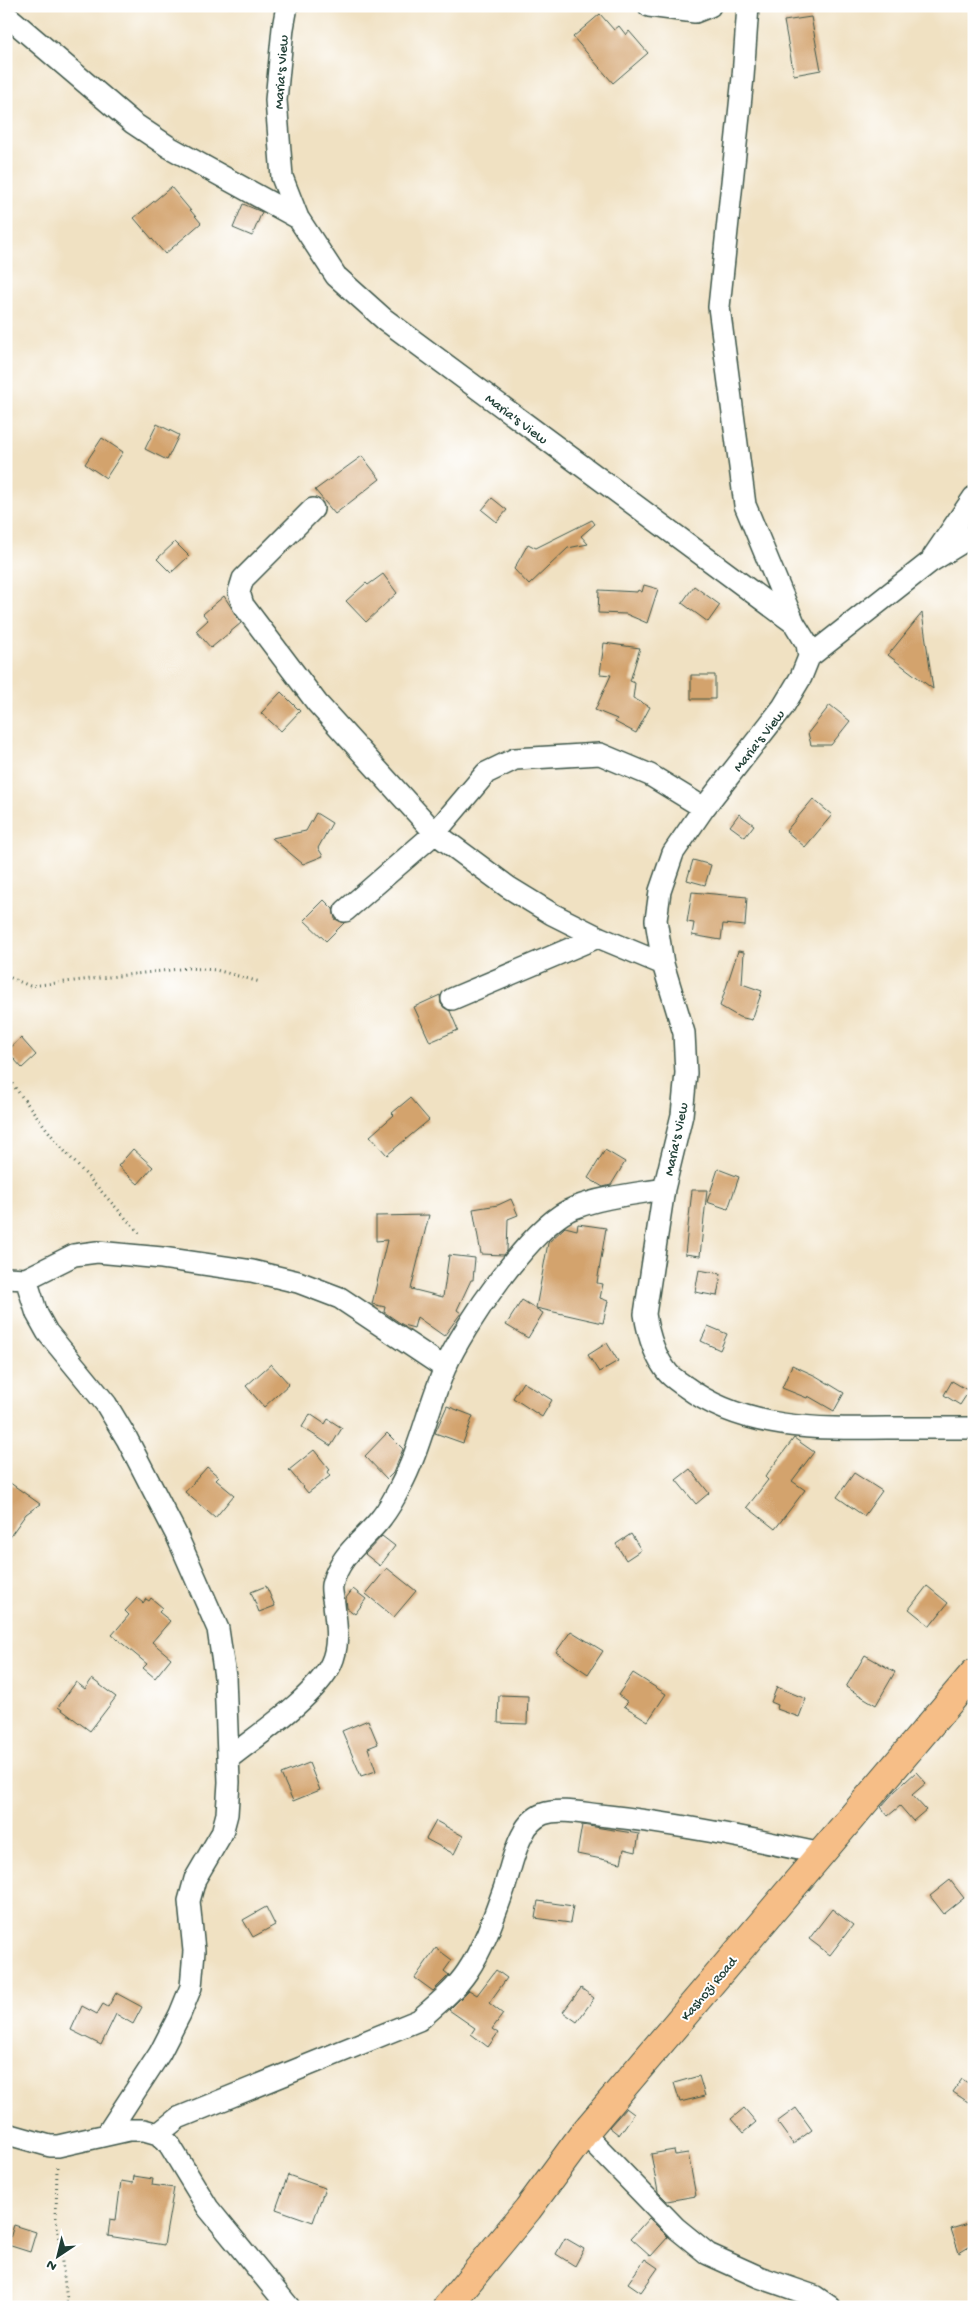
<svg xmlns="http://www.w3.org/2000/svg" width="980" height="2313" font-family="'Gochi Hand',sans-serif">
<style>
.building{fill:#d3a36d}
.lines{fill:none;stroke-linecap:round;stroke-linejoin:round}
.minor-casing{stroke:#3e5649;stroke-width:24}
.major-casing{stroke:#3e5649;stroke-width:30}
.path{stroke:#3e5649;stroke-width:3;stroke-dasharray:1 4;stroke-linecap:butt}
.minor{stroke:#fff;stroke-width:21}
.major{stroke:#f6be87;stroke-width:28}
.labels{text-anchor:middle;stroke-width:4;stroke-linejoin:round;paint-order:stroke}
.street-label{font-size:14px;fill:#1f3d34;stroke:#fff}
</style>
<rect width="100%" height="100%" fill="#fff"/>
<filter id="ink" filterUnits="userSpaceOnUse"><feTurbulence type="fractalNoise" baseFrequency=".02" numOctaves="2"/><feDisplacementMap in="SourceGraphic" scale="10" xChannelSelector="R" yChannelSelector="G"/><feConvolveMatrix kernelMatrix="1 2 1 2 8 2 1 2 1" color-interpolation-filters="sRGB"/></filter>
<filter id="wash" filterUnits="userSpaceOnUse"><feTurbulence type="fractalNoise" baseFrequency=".0096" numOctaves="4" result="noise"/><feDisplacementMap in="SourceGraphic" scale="20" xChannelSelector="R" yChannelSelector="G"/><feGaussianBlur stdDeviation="1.12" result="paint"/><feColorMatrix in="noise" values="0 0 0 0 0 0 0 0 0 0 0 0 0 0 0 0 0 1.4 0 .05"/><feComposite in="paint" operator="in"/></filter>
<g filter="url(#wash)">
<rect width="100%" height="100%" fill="#f0e1c2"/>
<g id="blocks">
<!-- building -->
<path class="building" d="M 600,14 L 614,30 L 619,26 L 626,35 L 629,31 L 648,53 L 613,83 L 573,37 Z
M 811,17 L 821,70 L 794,75 L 784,21 Z
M 171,187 L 201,223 L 165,254 L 134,218 Z
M 243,204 L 262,212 L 252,236 L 233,228 Z
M 157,424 L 179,435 L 167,460 L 145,449 Z
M 102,438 L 123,452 L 106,478 L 85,464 Z
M 362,456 L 380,479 L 335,514 L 315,490 Z
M 492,498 L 507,510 L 497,522 L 482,510 Z
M 592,520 L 595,524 L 581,536 L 588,544 L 568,548 L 529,585 L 514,569 L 528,544 L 536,548 Z
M 175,542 L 189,556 L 171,573 L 157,559 Z
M 383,574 L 397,593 L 366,622 L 346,601 L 366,583 L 368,585 Z
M 644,585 L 658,589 L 647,623 L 626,614 L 598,613 L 599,590 L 637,592 L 638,590 L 642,592 Z
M 694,586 L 720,605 L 708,622 L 682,603 Z
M 224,596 L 241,623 L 211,648 L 196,631 L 208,620 L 203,614 Z
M 922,613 L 933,689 L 888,655 Z
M 604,643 L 640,648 L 630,681 L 635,683 L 633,698 L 650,707 L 636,733 L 615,722 L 617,719 L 595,710 L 611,675 L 600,674 Z
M 691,675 L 715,675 L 715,699 L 691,699 Z
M 281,692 L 300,711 L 281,731 L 261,713 Z
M 830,705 L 850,721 L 831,745 L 811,745 L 808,733 Z
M 813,799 L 832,815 L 805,847 L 786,831 Z
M 316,813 L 332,823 L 318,848 L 323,856 L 303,864 L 272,838 L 306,831 Z
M 739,814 L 754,825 L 745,837 L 730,826 Z
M 693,860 L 711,865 L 705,885 L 687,880 Z
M 692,892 L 747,897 L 745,926 L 723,924 L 721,940 L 692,935 L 694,923 L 687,922 Z
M 324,900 L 333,909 L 335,919 L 344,923 L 326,941 L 304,920 Z
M 738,951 L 744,952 L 742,984 L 762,991 L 752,1020 L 739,1017 L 720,1006 Z
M 440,995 L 441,1004 L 450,1011 L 458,1030 L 430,1042 L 414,1007 Z
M 21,1038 L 36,1055 L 22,1068 L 7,1051 Z
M 410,1098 L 429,1120 L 387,1155 L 370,1136 L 394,1115 L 392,1113 Z
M 133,1149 L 153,1167 L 138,1184 L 118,1166 Z
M 605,1150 L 625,1162 L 611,1185 L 603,1187 L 588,1178 Z
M 718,1169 L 739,1177 L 728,1209 L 707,1202 Z
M 692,1190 L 707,1190 L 700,1256 L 685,1254 Z
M 511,1199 L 518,1215 L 508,1219 L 507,1251 L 504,1255 L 481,1254 L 473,1209 L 498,1205 Z
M 429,1215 L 411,1289 L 443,1297 L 449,1255 L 475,1258 L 473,1280 L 471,1280 L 457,1310 L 461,1313 L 444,1336 L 417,1317 L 414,1328 L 403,1325 L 384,1312 L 385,1307 L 372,1304 L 387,1240 L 376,1241 L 376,1216 Z
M 578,1224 L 606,1228 L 597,1283 L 603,1284 L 600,1298 L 608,1301 L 603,1323 L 536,1308 L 548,1243 L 565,1227 L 577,1230 Z
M 699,1270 L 721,1274 L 717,1296 L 695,1292 Z
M 522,1300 L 543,1313 L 528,1338 L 506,1325 Z
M 708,1326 L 727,1334 L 720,1350 L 701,1341 Z
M 607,1343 L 618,1361 L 599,1372 L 588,1355 Z
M 271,1364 L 289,1384 L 264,1407 L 246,1386 Z
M 792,1365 L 816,1376 L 844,1393 L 834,1411 L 808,1396 L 807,1398 L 782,1388 Z
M 952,1381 L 969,1391 L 960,1405 L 944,1395 Z
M 523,1382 L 552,1400 L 542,1417 L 513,1398 Z
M 447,1406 L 473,1416 L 463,1443 L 435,1433 Z
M 310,1414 L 325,1424 L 328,1419 L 342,1428 L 331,1446 L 302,1427 Z
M 387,1433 L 403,1449 L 393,1473 L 387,1479 L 365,1456 Z
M 794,1438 L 814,1452 L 792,1481 L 805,1490 L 775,1529 L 747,1507 L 768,1480 L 765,1477 Z
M 314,1450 L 330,1470 L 327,1472 L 330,1476 L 308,1493 L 289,1470 Z
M 207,1467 L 219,1477 L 216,1480 L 234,1495 L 215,1518 L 185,1492 Z
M 690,1469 L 709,1493 L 696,1504 L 676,1480 Z
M 854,1473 L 882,1491 L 864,1516 L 837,1497 Z
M 6,1480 L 40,1504 L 26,1514 L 6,1542 Z
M 631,1534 L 641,1550 L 626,1560 L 616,1544 Z
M 382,1536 L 395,1546 L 380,1566 L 365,1554 Z
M 387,1568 L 416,1591 L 394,1617 L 366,1594 Z
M 266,1586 L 275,1606 L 259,1612 L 251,1592 Z
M 927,1586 L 948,1603 L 930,1626 L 909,1609 Z
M 353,1589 L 366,1599 L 355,1614 L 347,1608 L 346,1598 Z
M 137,1598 L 143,1603 L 146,1599 L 149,1601 L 151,1598 L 163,1608 L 159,1612 L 170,1621 L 152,1642 L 171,1658 L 155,1678 L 143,1668 L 147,1664 L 112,1635 L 129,1615 L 125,1611 Z
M 571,1631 L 603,1651 L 588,1674 L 556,1652 Z
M 865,1655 L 895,1672 L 876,1705 L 846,1687 Z
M 633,1673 L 666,1694 L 648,1721 L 624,1706 L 628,1702 L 618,1695 Z
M 92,1679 L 116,1697 L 90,1731 L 58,1707 L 76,1682 L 85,1689 Z
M 777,1687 L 806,1699 L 799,1717 L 777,1709 L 778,1705 L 771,1702 Z
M 499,1695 L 528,1696 L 527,1724 L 498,1723 Z
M 368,1720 L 378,1744 L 368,1748 L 376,1771 L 361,1776 L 342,1731 Z
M 309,1763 L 320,1790 L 293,1801 L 281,1774 Z
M 916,1772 L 926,1783 L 912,1795 L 926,1810 L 913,1821 L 900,1806 L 888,1816 L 881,1807 L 895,1791 Z
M 436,1821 L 463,1836 L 454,1854 L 426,1839 Z
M 582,1825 L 639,1834 L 636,1852 L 624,1849 L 621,1863 L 577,1854 Z
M 950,1880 L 964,1898 L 944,1914 L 930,1896 Z
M 538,1901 L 573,1906 L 570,1923 L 535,1918 Z
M 266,1907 L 275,1925 L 253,1937 L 243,1920 Z
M 832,1909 L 853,1925 L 830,1955 L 809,1939 Z
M 436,1948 L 452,1960 L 444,1971 L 449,1975 L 433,1991 L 415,1978 Z
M 496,1970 L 507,1978 L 489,2003 L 503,2014 L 492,2029 L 498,2033 L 488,2047 L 471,2034 L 475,2028 L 449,2010 L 469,1990 L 477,1995 Z
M 581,1988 L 594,1998 L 577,2022 L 563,2012 Z
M 116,1993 L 142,2007 L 133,2024 L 116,2014 L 101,2045 L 71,2030 L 82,2006 L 97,2014 L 103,2004 L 108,2007 Z
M 699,2076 L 705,2096 L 680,2102 L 674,2083 Z
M 962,2079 L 974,2087 L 974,2093 L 968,2102 L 953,2092 Z
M 626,2108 L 634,2114 L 619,2135 L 609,2127 Z
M 744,2108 L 756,2122 L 743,2133 L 731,2119 Z
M 796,2108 L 812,2130 L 793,2144 L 777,2122 Z
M 674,2150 L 675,2155 L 688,2153 L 696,2196 L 667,2201 L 658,2192 L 651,2154 Z
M 288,2175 L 325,2188 L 313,2222 L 276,2209 Z
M 134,2176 L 153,2179 L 152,2185 L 174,2188 L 164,2245 L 108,2236 L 110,2219 L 116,2220 L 121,2181 L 133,2183 Z
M 649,2218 L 668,2237 L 651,2256 L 631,2238 Z
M 974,2222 L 974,2244 L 959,2253 L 951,2229 Z
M 14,2225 L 36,2232 L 30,2252 L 8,2245 Z
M 565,2238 L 584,2249 L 575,2266 L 556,2254 Z
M 645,2259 L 658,2268 L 641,2292 L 628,2283 Z"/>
</g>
</g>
<g filter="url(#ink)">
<use href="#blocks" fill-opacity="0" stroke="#3e5649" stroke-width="1"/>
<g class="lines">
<defs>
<path id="minor" d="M 287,6 L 283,28 L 276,100 L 282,177 L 298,218 L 336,276 L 384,319 L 794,623 L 807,644 L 809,657 L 801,677 L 783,707 L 704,808 L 673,853 L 660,891 L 656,920 L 663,964 L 684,1033 L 686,1073 L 682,1115 L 664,1189 L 645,1314 C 648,1334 655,1357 668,1373 C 673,1379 681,1383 686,1387 C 744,1430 818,1429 887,1428 C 916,1428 945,1428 974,1428
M 649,6 L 695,12 L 710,6
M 748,6 L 743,77 L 719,307 L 745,505 L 794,623
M 6,15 L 133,123 L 169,147 L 298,218
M 313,509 L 243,579 L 239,592 L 243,605 L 317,703 L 435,833 L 508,887 L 552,914 L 598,937 L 663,964
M 933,557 L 974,497
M 809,657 L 930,562 L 974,535
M 345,911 L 435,833 L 486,773 L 515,759 L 600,754 L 650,775 L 704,808
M 452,999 L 598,937
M 6,1278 L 26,1279 L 74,1255 L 97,1252 L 162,1258 L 252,1271 L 298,1282 L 340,1298 L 445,1368
M 26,1279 L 37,1314 L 47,1332 L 106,1404 L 127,1439 L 177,1536 L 218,1629 L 225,1677 L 229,1782 L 227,1814 L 222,1833 L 195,1879 L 189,1901 L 194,1951 L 191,1987 L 180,2014 L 160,2053 L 107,2134
M 229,1758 C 258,1735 315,1697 331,1664 C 340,1645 336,1624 334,1604 C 333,1598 331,1590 332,1585 C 340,1553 365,1540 382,1517 C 389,1508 395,1497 400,1487 C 420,1450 428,1407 445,1368 C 462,1328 533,1223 574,1208 C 602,1197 634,1194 664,1189
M 584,2133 L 676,2228 L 708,2254 L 759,2277 L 814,2296 L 830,2307
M 158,2134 L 178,2118 L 419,2020 C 436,2005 455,1990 467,1972 C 484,1947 494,1917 504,1889 C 510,1871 514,1848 524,1832 C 527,1825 535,1817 543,1814 C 558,1808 582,1813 599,1815 C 675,1823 748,1838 822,1854
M 6,2137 L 11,2135 L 50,2146 L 58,2146 L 129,2130 L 144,2130 L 158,2134 L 169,2144 L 208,2208 L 289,2307"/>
<path id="major" d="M 447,2307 L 528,2209 L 584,2133 L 974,1673"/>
</defs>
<!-- minor casing -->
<use href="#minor" class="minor-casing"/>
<!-- major casing -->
<use href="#major" class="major-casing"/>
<!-- path -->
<path class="path" d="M 6,976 L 30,986 L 188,968 L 216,970 L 260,982
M 6,1076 L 59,1145 L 141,1235
M 57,2167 L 56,2218 L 68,2307"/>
<!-- minor -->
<use href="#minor" class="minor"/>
<!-- major -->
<use href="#major" class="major"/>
</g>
</g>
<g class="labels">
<!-- street labels -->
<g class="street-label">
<text transform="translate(280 72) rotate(-86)" y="5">Maria's View</text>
<text transform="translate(517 418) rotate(37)" y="5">Maria's View</text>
<text transform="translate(758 740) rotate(-52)" y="5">Maria's View</text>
<text transform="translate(675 1139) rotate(-78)" y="5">Maria's View</text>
<text transform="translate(708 1988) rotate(-50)" y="5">Kashozi Road</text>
</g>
</g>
<!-- margin -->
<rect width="980" height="2313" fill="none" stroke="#fff" stroke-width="25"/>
<!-- north arrow -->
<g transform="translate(58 2256) rotate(215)" stroke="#ffffff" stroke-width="4" paint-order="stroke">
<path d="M0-4L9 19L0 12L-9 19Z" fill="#1f3d34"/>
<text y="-8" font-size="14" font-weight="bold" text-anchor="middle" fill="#1f3d34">N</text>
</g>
</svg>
